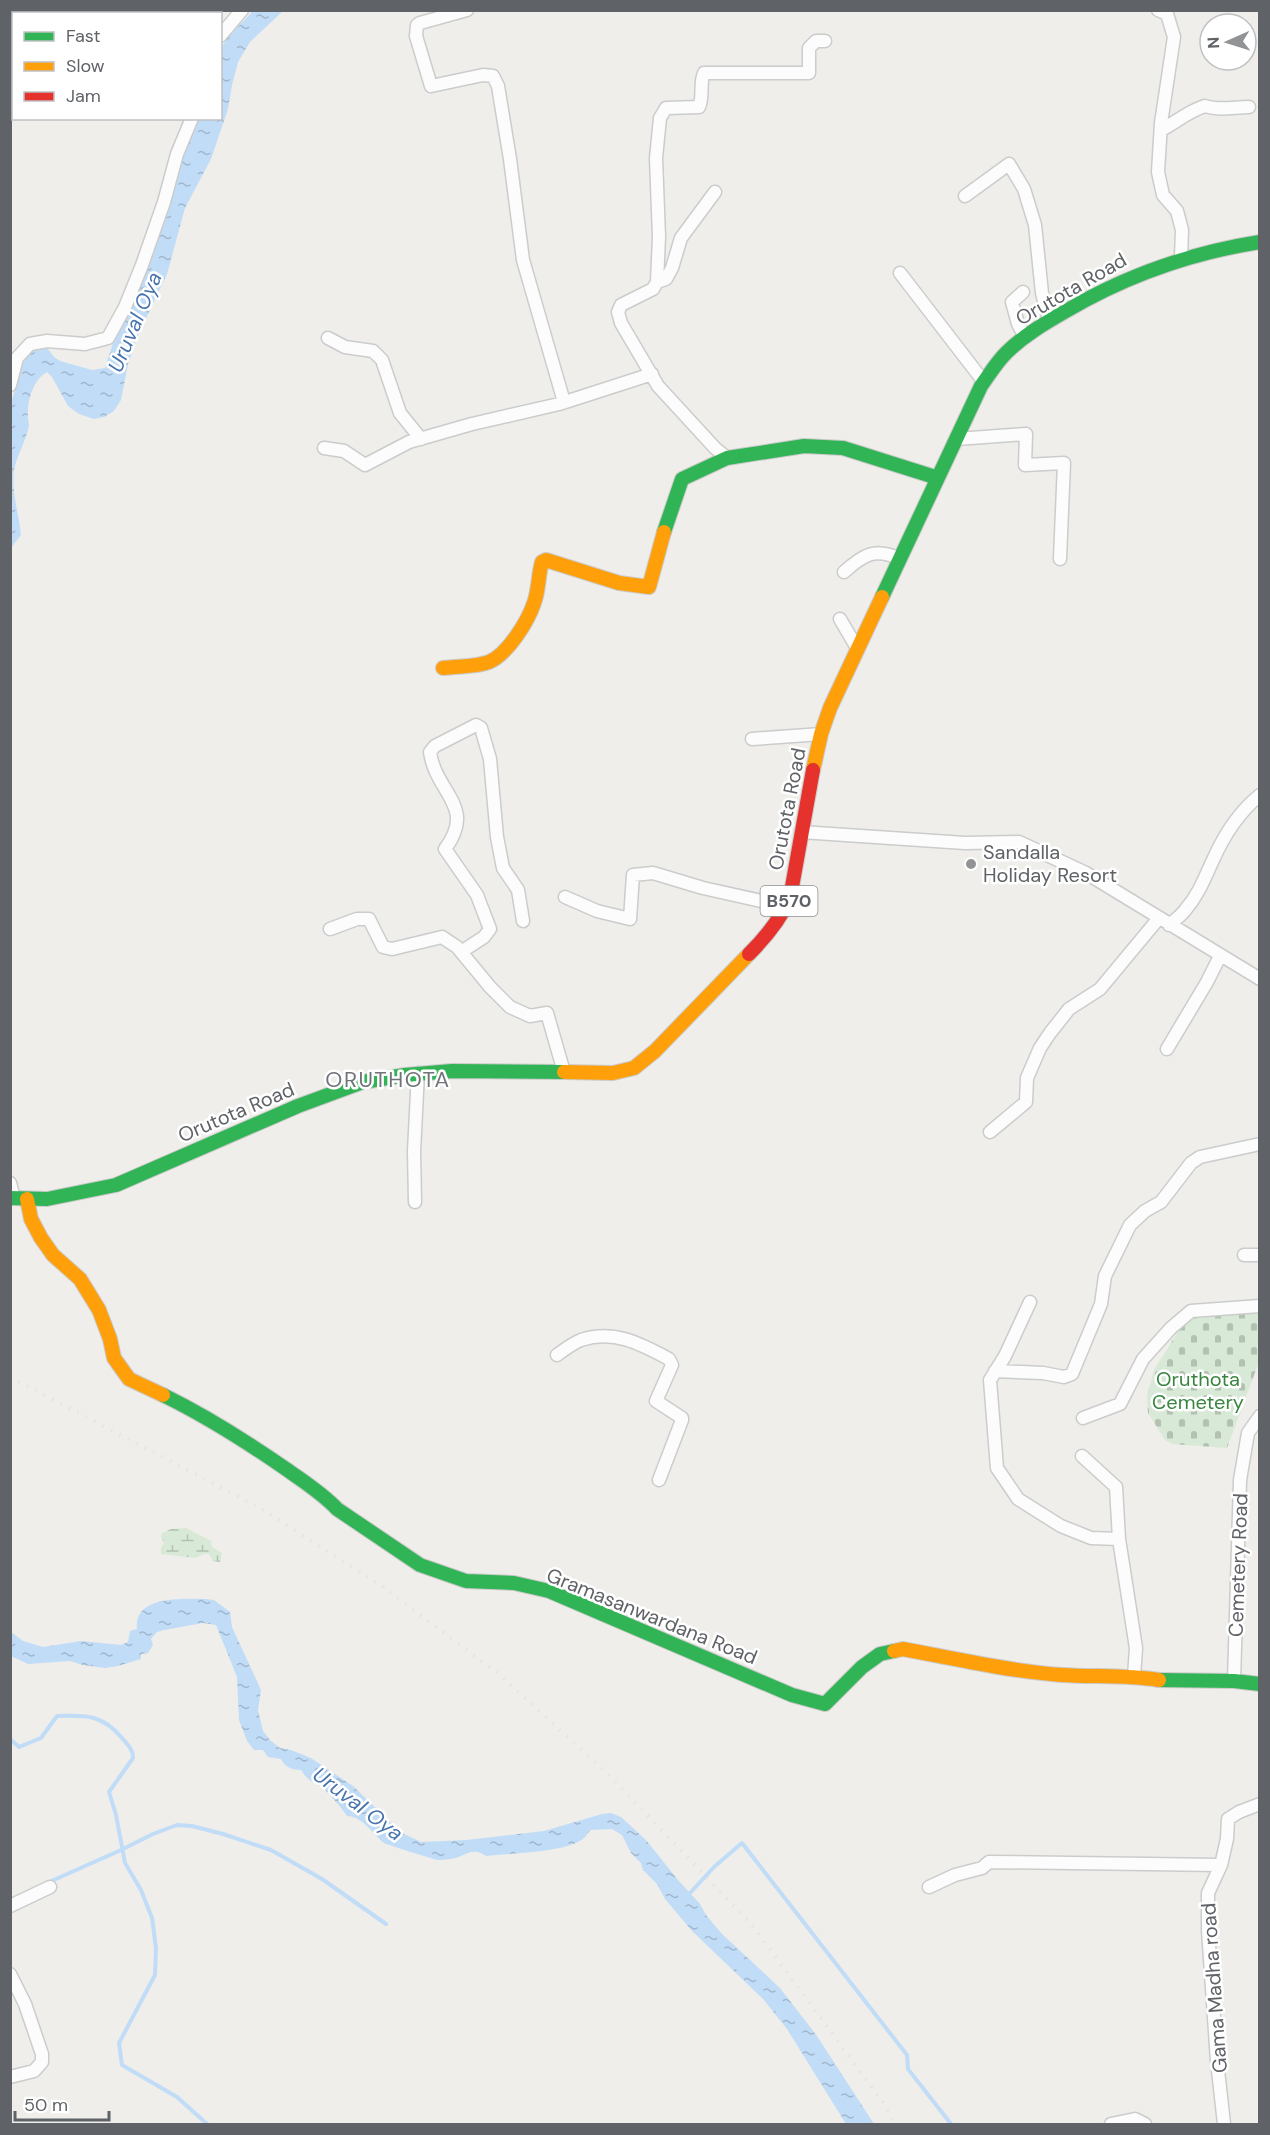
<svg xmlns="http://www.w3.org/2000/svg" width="1270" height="2135" font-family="'DM Sans',sans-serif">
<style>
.wetland{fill:url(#wetland-marsh)}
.cemetery{fill:url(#cemetery-stones)}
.water{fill:url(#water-ripples)}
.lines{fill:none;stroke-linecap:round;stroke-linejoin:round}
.stream{stroke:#c1dcf7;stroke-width:4}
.street-casing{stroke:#cbcccc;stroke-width:15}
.fast-casing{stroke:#cacaca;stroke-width:16}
.slow-casing{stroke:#cacaca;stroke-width:16}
.jam-casing{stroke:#cacaca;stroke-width:16}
.street{stroke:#fdfcfc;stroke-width:12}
.fast{stroke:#30b455;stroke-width:14}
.slow{stroke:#ff9f0a;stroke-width:14}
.jam{stroke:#e5322d;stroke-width:14}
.rail{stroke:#e4e4e3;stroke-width:4;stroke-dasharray:1.5 8;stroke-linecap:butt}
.poi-dot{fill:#919395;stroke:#fff;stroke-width:2}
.labels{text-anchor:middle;stroke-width:5;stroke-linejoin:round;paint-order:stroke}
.shield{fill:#fff;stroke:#8f9195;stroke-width:1.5}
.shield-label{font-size:18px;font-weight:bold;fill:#5f6267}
.street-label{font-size:20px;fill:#5f6267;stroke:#fff}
.poi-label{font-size:20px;fill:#5f6267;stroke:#fff;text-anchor:start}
.park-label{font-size:20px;fill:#398540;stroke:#fff}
.water-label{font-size:21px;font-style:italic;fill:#4874ae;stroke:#fff}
.quarter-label{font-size:22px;letter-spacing:1.5px;fill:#707479;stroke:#fff}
</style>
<defs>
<pattern id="wetland-marsh" width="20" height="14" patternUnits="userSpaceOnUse" patternTransform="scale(1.5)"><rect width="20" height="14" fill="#d8ead7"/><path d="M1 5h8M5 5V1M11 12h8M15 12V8" fill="none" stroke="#b2c1b2"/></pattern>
<pattern id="cemetery-stones" width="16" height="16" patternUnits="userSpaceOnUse" patternTransform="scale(1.5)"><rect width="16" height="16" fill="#d8ead7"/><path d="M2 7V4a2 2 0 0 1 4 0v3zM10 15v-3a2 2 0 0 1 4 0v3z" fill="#b2c1b2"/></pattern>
<pattern id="water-ripples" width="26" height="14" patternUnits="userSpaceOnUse" patternTransform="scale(1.5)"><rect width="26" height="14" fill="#c1dcf7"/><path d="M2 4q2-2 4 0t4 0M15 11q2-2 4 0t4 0" fill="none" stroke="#a0b6cc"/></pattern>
</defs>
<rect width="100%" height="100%" fill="#efeeea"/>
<!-- wetland -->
<path class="wetland" d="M 186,1528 L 211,1541 L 212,1547 L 222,1553 L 220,1562 L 213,1561 L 209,1554 L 204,1554 L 195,1558 L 161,1554 L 161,1547 L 164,1543 L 161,1537 L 162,1533 L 171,1529 Z"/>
<!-- cemetery -->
<path class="cemetery" d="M 1259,1312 L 1259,1362 L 1227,1448 L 1172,1444 L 1165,1440 L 1148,1413 L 1147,1396 L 1154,1370 L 1179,1330 L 1194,1318 Z"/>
<!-- water -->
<path class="water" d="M 253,11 L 283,11 L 250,42 L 238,62 L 232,85 L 228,109 L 211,159 L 185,208 L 167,274 L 138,335 L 128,364 L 121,400 L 114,411 L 104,417 L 94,419 L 79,414 L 68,406 L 52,377 L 47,372 C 34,379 28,398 28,412 C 27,417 29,421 29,426 C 26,441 17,455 14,470 C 11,492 19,513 21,535 L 11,548 L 11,403 L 23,363 L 31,349 L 40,345 L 47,348 L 54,357 L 60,361 L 92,370 L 105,368 L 119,324 L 137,295 L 160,231 L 178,162 L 199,119 L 220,118 L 221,50 L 226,39 Z
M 206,1599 L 214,1600 L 230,1612 L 232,1627 L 261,1690 L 258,1710 L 263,1731 L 271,1741 L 280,1748 L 291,1750 L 311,1758 L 353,1786 L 402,1833 L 421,1842 L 466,1840 L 544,1831 L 602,1814 L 611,1813 L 621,1817 L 646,1840 L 678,1880 L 700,1904 L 706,1915 L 722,1934 L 780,1988 L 817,2036 L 874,2124 L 846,2124 L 787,2029 L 763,1999 L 692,1931 L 665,1899 L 657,1884 L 643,1870 L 641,1863 L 631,1853 L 622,1835 L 612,1829 L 591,1830 C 588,1832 587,1835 585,1837 C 570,1853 508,1853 486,1856 C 476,1849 470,1852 461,1856 C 455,1859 444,1860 438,1860 C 433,1859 388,1845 384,1843 C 372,1834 364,1817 347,1816 C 340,1806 333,1798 324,1789 C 315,1782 309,1783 301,1770 C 293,1770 284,1767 281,1759 L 268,1757 L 263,1750 L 254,1750 L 247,1741 L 239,1720 L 237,1677 L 216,1625 L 203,1623 L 164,1630 L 157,1632 L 151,1639 L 153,1645 L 148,1653 L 141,1654 L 141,1659 L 118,1666 L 105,1668 L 83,1665 L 70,1661 L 28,1664 L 11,1656 L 11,1632 L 23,1641 L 43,1647 L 81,1641 L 121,1645 L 128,1642 L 130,1631 L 137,1629 C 133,1595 185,1599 206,1599 Z"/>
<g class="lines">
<!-- stream -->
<path class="stream" d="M 10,1739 L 19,1747 L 41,1738 L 57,1716 C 85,1715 102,1714 122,1738 C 127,1744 133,1749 133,1758 L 109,1792 L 116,1815 L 125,1863 L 141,1890 L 152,1918 L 156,1948 L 155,1975 L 119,2043 L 122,2065 L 177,2097 L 207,2124
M 47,1883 L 121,1850 L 153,1834 L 177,1825 L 192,1826 L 223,1834 L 271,1850 L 322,1879 L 386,1924
M 690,1893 L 714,1867 L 742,1843 L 907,2055 L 908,2069 L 951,2124"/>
<defs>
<path id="street" d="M 467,10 L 420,23 L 417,25 L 416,36 L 431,86 L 483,75 L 493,76 L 498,86 L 510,159 L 523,260 L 564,402
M 1158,10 L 1167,14 L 1174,37 L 1161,123 L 1158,172 L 1163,195 L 1177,211 L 1182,230 L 1181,257
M 220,36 L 242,10
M 1161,130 C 1177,122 1188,111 1205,106 C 1220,111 1234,107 1249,107
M 965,196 L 1009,164 L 1024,189 L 1035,225 L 1042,293 L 1049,320
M 900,273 L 984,382
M 657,282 L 666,279 L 672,268 L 681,238 L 715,192
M 1023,292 L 1012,302 L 1018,324 L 1025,337
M 328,338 L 345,347 L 373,351 L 382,360 L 400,413 L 421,439
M 10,385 L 17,358 L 30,344 L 47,341 L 85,344 L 108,338 L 125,307 L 142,265 L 164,202 L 177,154 L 192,118
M 957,439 L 1026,434 L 1025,465 L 1064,463 L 1060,559
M 324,448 L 344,451 L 365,465 L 409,442 L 472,424 L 559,404 L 652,374
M 727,458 L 715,448 L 658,386 L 621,323 L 618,312 L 621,305 L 653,289 L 657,282 L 659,237 L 656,158 L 660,118 L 666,108 L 699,107 C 704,96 699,84 704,73 L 809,73 L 809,48 L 816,41 L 825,41
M 844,572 C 863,555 874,547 900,559
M 840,619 L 857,648
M 752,739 L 821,734
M 801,832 L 965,843 L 1019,842 L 1086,873 L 1260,979
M 565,897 L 597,911 L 630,919 L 633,875 L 653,873 L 703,888 L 766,902 L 783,913
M 1169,925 C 1175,920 1182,915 1186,909 C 1199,894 1205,877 1213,860 C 1224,835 1239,812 1260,795
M 330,929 L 357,919 L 369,919 L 383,947 L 392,949 L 442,937 L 457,947 L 490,987 L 510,1007 L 530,1016 L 547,1013 L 564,1072
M 461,952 L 484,937 L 490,929 L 477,895 L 445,849 C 477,806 436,794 430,752 L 435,746 L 476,725 L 481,728 L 490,759 L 497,837 L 503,868 L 518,890 L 523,921
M 1167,1049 L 1207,982 L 1220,956
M 990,1132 L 1026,1102 L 1027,1078 L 1040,1048 L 1050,1033 L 1069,1009 L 1100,989 L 1159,918
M 10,1183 L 14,1198
M 415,1202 L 414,1151 L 418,1073
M 1244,1255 L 1260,1255
M 1030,1302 L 1005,1356 L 990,1380 L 997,1468 L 1018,1499 L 1061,1526 L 1091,1538 L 1119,1539
M 557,1355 C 564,1350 573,1343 581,1340 C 614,1329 641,1344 669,1359 L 672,1365 L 656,1401 L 682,1418 L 682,1420 L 659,1480
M 995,1371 L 1043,1373 L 1064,1377 L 1072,1374 L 1101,1304 L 1105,1276 L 1130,1225 L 1145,1211 L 1161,1202 L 1191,1163 L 1200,1157 L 1260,1144
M 1083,1418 L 1120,1404 L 1143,1359 L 1171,1328 L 1191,1311 L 1260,1306
M 1082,1456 L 1116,1487 L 1119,1539 L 1136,1648 L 1134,1676
M 1234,1681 L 1240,1480 L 1248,1433 L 1260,1416
M 929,1887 L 955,1875 L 982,1868 L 989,1862 L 1221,1865
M 10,1906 L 50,1887
M 10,1974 L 25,2004 L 42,2054 L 42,2062 L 34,2071 L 10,2077
M 1111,2124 L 1135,2119 L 1145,2124
M 1224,2124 L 1217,2061 L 1208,1930 L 1208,1893 L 1221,1865 L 1227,1839 L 1228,1819 L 1239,1812 L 1260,1804"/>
<path id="fast" d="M 664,532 L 682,479 L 727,458 L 804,446 L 843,448 L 938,478
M 882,597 L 981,386 C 989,375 996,363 1006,353 C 1023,336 1045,323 1066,311 C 1127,275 1190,253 1260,242
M 10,1198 L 47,1199 L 116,1185 L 298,1106 L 363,1082 L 405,1075 L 452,1071 L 564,1072
M 163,1395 C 206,1416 247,1442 286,1469 C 304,1482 322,1493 337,1509 L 420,1565 L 466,1581 L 514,1583 L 549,1591 L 792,1695 L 825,1704 L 862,1667 L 880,1654 L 894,1651
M 1159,1680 L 1234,1681 L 1260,1684"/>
<path id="slow" d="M 443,668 C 458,666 476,667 489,662 C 508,654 528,621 534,603 C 539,590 538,575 542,562 L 546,560 L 619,583 L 649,587 L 664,532
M 813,770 L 821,734 L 830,708 L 882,597
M 564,1072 L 613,1073 L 634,1068 L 655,1051 L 749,954
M 27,1199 L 31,1219 L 41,1238 L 53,1255 L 80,1279 L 99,1310 L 110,1339 L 114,1358 L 129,1379 L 163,1395
M 894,1651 L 903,1649 C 956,1659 1009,1671 1062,1675 C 1095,1677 1127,1675 1159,1680"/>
<path id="jam" d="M 749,954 C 766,937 780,920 790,898 L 813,770"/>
</defs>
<!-- street casing -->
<use href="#street" class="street-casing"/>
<!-- fast casing -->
<use href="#fast" class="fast-casing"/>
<!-- slow casing -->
<use href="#slow" class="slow-casing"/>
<!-- jam casing -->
<use href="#jam" class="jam-casing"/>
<!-- street -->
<use href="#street" class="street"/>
<!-- fast -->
<use href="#fast" class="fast"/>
<!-- slow -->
<use href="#slow" class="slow"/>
<!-- jam -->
<use href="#jam" class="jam"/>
<!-- rail -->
<path class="rail" d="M 10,1377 L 260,1508 L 383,1587 L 500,1675 L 610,1776 L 752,1925 L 882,2101 L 896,2124"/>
</g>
<!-- markers -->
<circle class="poi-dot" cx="971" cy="864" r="6"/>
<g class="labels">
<!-- shield labels -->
<rect class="shield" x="760.5" y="886" width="57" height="30" rx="4.5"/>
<g class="shield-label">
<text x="789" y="907">B570</text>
</g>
<!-- street labels -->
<g class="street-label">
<text transform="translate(1071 289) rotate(-30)" y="7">Orutota Road</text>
<text transform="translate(787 809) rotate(-79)" y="7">Orutota Road</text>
<text transform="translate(236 1112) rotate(-23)" y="7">Orutota Road</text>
<text transform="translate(1238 1565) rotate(-88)" y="7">Cemetery Road</text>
<text transform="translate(652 1616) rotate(22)" y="7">Gramasanwardana Road</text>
<text transform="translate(1214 1988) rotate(-94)" y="7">Gama Madha road</text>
</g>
<!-- poi labels -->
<g class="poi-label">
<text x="983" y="859">Sandalla<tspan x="983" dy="23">Holiday Resort</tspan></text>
</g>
<!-- park labels -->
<g class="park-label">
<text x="1198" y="1386">Oruthota<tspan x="1198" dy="23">Cemetery</tspan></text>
</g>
<!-- water labels -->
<g class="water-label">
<text transform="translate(135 322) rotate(-67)" y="7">Uruval Oya</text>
<text transform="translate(358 1804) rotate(37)" y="7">Uruval Oya</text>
</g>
<!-- quarter labels -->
<g class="quarter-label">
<text x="388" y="1087">ORUTHOTA</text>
</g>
</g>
<!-- border -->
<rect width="1270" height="2135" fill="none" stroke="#5f6267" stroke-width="24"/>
<!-- legend -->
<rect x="12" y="12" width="210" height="108" fill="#ffffff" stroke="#bfc0c2" stroke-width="1.5"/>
<rect x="24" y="32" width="30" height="9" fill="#30b455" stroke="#bfc0c2" stroke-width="1.5"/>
<text x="66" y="42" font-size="18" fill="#5f6267">Fast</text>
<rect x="24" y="62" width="30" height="9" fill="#ff9f0a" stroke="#bfc0c2" stroke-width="1.5"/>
<text x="66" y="72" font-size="18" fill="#5f6267">Slow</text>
<rect x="24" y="92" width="30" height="9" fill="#e5322d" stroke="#bfc0c2" stroke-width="1.5"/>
<text x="66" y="102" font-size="18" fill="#5f6267">Jam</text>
<!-- north arrow -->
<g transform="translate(1228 42) rotate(267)"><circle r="28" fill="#ffffff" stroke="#bfc0c2" stroke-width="1.5"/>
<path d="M0-4.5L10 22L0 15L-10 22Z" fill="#919395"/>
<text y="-9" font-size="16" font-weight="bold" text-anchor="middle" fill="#5f6267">N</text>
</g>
<!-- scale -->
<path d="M15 2111v9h94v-9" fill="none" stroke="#5f6267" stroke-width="3"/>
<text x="24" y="2111" font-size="18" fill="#5f6267" stroke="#ffffff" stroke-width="4.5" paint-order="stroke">50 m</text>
</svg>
